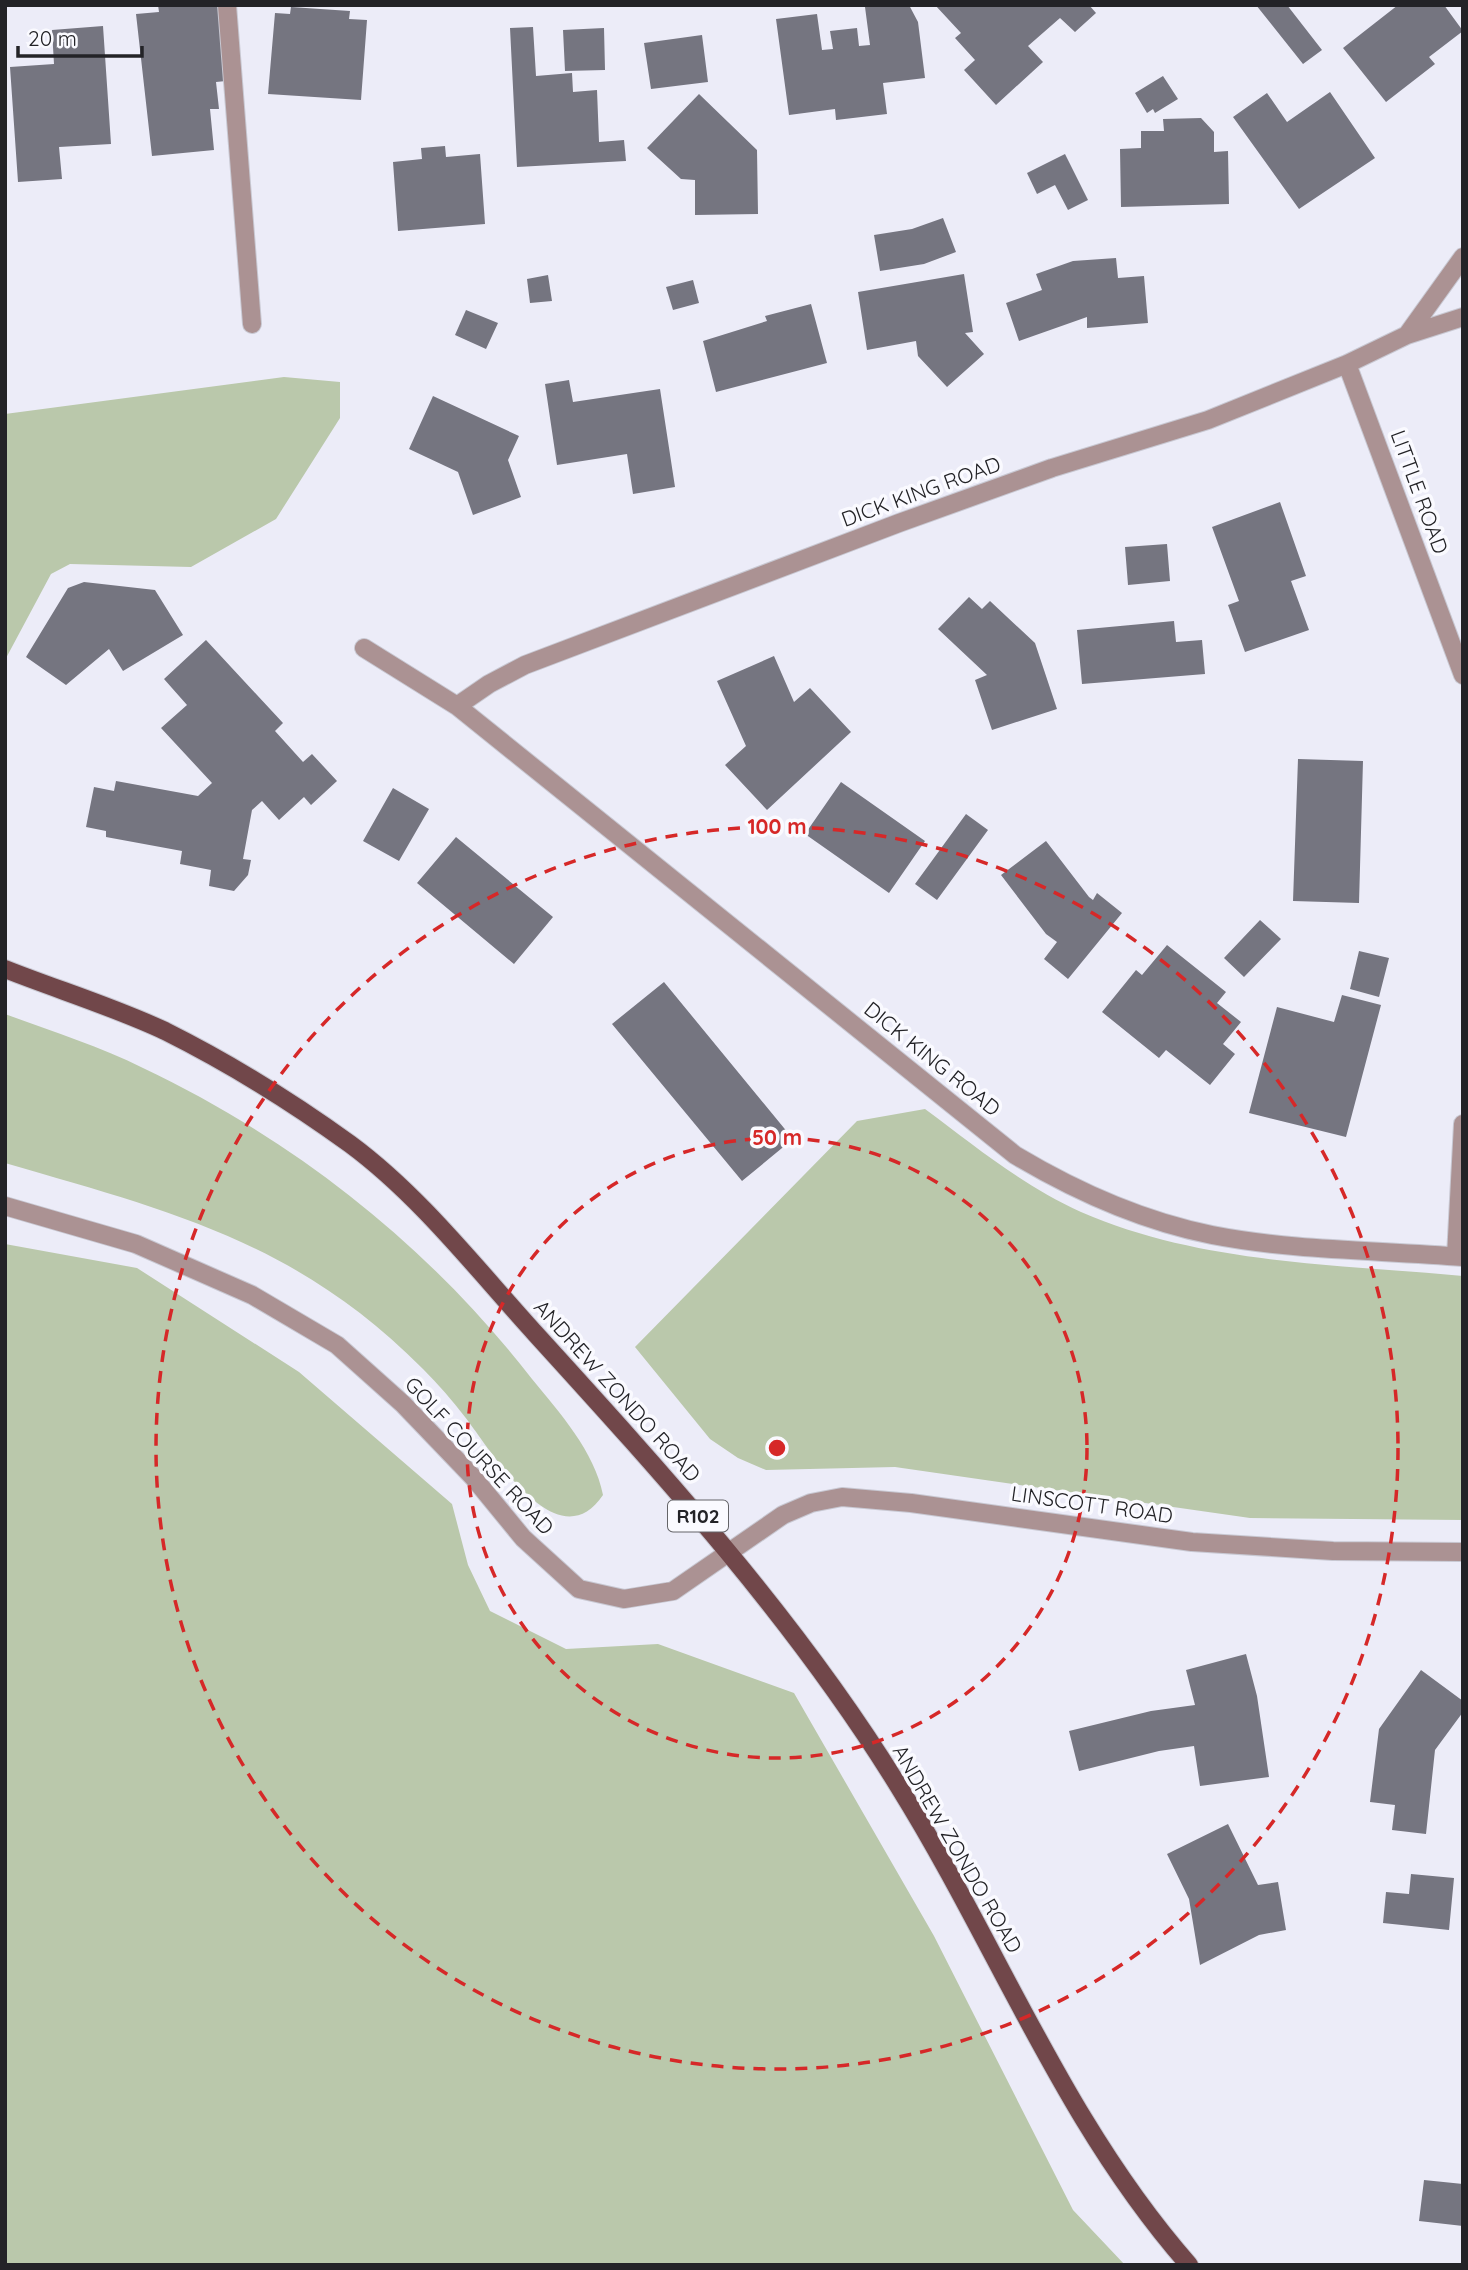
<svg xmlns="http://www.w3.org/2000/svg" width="1468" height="2270" font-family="Quicksand,sans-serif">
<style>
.green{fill:#bac8ab}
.building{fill:#757580}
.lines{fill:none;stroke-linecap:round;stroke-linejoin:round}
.service-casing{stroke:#c8c8d2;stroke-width:20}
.minor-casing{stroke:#c8c8d2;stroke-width:20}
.primary-casing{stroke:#c8c8d2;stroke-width:20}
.service{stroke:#ab9293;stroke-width:18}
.minor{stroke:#ab9293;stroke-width:18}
.primary{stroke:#71474a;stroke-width:18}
.ring{fill:none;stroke:#d62828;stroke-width:3.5;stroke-dasharray:12 9}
.labels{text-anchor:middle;stroke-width:7;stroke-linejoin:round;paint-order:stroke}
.shield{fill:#fafaff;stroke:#646468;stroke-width:2}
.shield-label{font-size:19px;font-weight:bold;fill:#232327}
.street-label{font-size:21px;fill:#232327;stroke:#fafaff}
.centre{fill:#d62828;stroke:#fafaff;stroke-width:3.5}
.ring-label{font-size:21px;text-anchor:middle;font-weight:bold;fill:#d62828;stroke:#fafaff;stroke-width:7;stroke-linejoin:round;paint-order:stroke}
</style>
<rect width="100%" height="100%" fill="#ececf8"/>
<!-- green -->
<path class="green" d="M 284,377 L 340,382 L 340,418 L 276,519 L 191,567 L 70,564 L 51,574 L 5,660 L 5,414 Z
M 5,1014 C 51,1031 99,1046 143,1068 C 295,1140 429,1246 532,1379 C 559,1412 595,1452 603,1495 C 557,1563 491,1450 465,1417 C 452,1400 438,1384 423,1369 C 297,1242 170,1211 5,1163 Z
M 925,1109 C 975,1146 1023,1186 1081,1212 C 1200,1264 1335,1264 1463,1276 L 1463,1520 L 1250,1518 L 895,1467 L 766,1470 L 738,1458 L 710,1439 L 635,1347 L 857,1121 Z
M 5,1244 L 137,1268 L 299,1372 L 452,1504 L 468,1565 L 490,1611 L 566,1649 L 658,1644 L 794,1693 L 934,1936 L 1073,2210 L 1125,2265 L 5,2265 Z"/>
<!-- building -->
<path class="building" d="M 158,5 L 218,5 L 226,81 L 216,82 L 219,109 L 210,109 L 214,150 L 152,156 L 136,14 L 159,12 Z
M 881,5 L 909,5 L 918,22 L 925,78 L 883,83 L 887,114 L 836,120 L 835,109 L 789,115 L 776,19 L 817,14 L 822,50 L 833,49 L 830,31 L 857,28 L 859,46 L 870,45 L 865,7 Z
M 935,5 L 1089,5 L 1096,13 L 1075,32 L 1060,18 L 1028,46 L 1043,62 L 996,105 L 964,70 L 975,60 L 955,38 L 961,33 Z
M 1256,5 L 1287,5 L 1322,50 L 1303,64 Z
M 1398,5 L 1444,5 L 1463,31 L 1429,57 L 1435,64 L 1386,102 L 1343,48 Z
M 291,7 L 350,11 L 349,19 L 367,20 L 361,100 L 268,94 L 275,13 L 290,14 Z
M 103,26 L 111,144 L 59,147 L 62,179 L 18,182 L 10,67 L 54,64 L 52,30 Z
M 533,27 L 536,76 L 572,73 L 573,92 L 597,90 L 599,142 L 624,140 L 626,161 L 517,167 L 510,28 Z
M 604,28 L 605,70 L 565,71 L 563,30 Z
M 702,35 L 708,82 L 651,89 L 644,43 Z
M 1163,76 L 1178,99 L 1155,113 L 1153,109 L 1147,113 L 1135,93 Z
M 1330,92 L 1375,158 L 1299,209 L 1233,117 L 1267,93 L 1287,122 Z
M 699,94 L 757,150 L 758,214 L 695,215 L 695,180 L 681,179 L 647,148 Z
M 1201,118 L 1214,132 L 1214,152 L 1228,151 L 1229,204 L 1121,207 L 1120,149 L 1141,148 L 1141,131 L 1164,131 L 1163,119 Z
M 445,146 L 446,157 L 480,154 L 485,224 L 398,231 L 393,162 L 422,159 L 421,148 Z
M 1065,154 L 1088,200 L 1068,210 L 1055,185 L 1037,194 L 1027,173 Z
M 943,218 L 956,252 L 924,264 L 880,271 L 874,235 L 912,229 Z
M 1116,258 L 1118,278 L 1144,276 L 1148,323 L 1087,328 L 1087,317 L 1019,341 L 1006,303 L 1042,290 L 1036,274 L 1073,261 Z
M 964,274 L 973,332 L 965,333 L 984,354 L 947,387 L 918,356 L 916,341 L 867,350 L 858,292 Z
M 548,275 L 552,301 L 530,303 L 527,279 Z
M 693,280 L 699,303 L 673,310 L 666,287 Z
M 811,304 L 827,363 L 716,392 L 703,341 L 767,321 L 765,316 Z
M 466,310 L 498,323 L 486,349 L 455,335 Z
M 569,380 L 573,402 L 660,389 L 675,487 L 633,494 L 627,454 L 557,465 L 545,384 Z
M 433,396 L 519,436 L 508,460 L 521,497 L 473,515 L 458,472 L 409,449 Z
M 1280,502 L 1306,576 L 1291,581 L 1309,630 L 1245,652 L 1228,605 L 1239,601 L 1212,527 Z
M 1167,544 L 1170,581 L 1128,585 L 1125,547 Z
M 84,582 L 155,590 L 183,635 L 123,671 L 109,649 L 66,685 L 26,657 L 68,588 Z
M 969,597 L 982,609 L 990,601 L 1035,643 L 1057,709 L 992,730 L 975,680 L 987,675 L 938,629 Z
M 1174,621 L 1176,642 L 1202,640 L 1205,674 L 1082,684 L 1077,630 Z
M 206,640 L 283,723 L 275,731 L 303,762 L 312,754 L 337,781 L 311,805 L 304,797 L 279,820 L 262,801 L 252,810 L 243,859 L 251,860 L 248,875 L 234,891 L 209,886 L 211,870 L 180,864 L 182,851 L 106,837 L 106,831 L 86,827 L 94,787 L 114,791 L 116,781 L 198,796 L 212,783 L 161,728 L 187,705 L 164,679 Z
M 774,656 L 794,702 L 810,688 L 851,732 L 767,810 L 725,765 L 746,746 L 717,681 Z
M 1298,759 L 1363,761 L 1359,903 L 1293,901 Z
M 841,782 L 925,841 L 889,893 L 805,834 Z
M 393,788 L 429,809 L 399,861 L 363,841 Z
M 966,814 L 988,830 L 937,900 L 915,884 Z
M 456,837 L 553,917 L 514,964 L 417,883 Z
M 1046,841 L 1089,897 L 1093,900 L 1097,893 L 1122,913 L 1068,979 L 1044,959 L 1057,942 L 1046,934 L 1001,875 Z
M 1260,920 L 1281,939 L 1244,977 L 1224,958 Z
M 1167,945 L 1226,992 L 1217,1003 L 1241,1022 L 1223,1044 L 1235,1054 L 1210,1085 L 1166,1050 L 1159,1058 L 1102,1012 L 1136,970 L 1142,975 Z
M 1359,951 L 1389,958 L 1379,997 L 1350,989 Z
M 664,982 L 793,1139 L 742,1181 L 612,1024 Z
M 1342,995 L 1381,1005 L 1346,1137 L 1249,1113 L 1277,1007 L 1334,1022 Z
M 1246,1654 L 1257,1696 L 1269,1777 L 1200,1786 L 1194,1746 L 1159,1751 L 1079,1771 L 1069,1731 L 1151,1711 L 1195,1705 L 1186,1670 Z
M 1421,1670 L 1463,1701 L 1463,1712 L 1435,1750 L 1426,1834 L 1392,1830 L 1395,1805 L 1370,1802 L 1379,1729 Z
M 1228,1824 L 1258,1885 L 1278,1882 L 1286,1930 L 1259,1935 L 1200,1965 L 1189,1899 L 1167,1854 Z
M 1411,1874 L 1454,1878 L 1449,1930 L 1383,1923 L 1386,1892 L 1409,1894 Z
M 1424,2180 L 1463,2184 L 1463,2226 L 1419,2221 Z"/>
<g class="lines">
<defs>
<path id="service" d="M 227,5 L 252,324"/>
<path id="minor" d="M 1407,335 L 1463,257
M 1347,364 L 1463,675
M 364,648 L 457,706 L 1015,1155 C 1077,1192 1142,1221 1212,1235 C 1294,1251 1380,1250 1463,1257
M 457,706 L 489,684 L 525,665 L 899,523 L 1052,468 L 1208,420 L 1347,364 L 1407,335 L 1463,317
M 5,1206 L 136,1244 L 252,1295 L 337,1345 L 403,1404 L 473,1477 L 523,1538 L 579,1589 L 624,1599 L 673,1591 L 783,1515 L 811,1503 L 842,1497 L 911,1503 L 1192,1542 L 1333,1551 L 1463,1552
M 1456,1256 L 1463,1124"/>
<path id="primary" d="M 5,969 C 58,990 114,1007 165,1031 C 229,1063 292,1102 350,1144 C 419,1195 475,1267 533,1331 C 664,1475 797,1621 899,1787 C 998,1946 1064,2123 1189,2265"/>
</defs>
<!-- service casing -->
<use href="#service" class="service-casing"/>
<!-- minor casing -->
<use href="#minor" class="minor-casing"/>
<!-- primary casing -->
<use href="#primary" class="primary-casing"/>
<!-- service -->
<use href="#service" class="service"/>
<!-- minor -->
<use href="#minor" class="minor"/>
<!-- primary -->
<use href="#primary" class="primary"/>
</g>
<!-- distance rings -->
<g class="ring">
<circle cx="777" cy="1448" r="310"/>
<circle cx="777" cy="1448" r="621"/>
</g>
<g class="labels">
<!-- shield labels -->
<rect class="shield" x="668" y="1500.5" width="60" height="31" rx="5"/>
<g class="shield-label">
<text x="698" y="1523">R102</text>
</g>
<!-- street labels -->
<g class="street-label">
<text transform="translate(921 492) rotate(-20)" y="7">DICK KING ROAD</text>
<text transform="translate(1419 492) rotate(70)" y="7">LITTLE ROAD</text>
<text transform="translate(932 1059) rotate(39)" y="7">DICK KING ROAD</text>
<text transform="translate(617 1391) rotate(48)" y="7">ANDREW ZONDO ROAD</text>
<text transform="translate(479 1456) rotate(47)" y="7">GOLF COURSE ROAD</text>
<text transform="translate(1092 1505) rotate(8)" y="7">LINSCOTT ROAD</text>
<text transform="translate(957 1849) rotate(60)" y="7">ANDREW ZONDO ROAD</text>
</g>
</g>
<circle cx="777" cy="1448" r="10" class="centre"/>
<g class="ring-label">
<text x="777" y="834">100 m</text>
<text x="777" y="1145">50 m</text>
</g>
<!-- border -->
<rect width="1468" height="2270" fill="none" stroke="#232327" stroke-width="14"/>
<!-- scale -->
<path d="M18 46v10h124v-10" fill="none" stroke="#232327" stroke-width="3.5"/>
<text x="28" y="46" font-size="21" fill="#232327" stroke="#fafaff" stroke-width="5" paint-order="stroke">20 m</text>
</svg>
